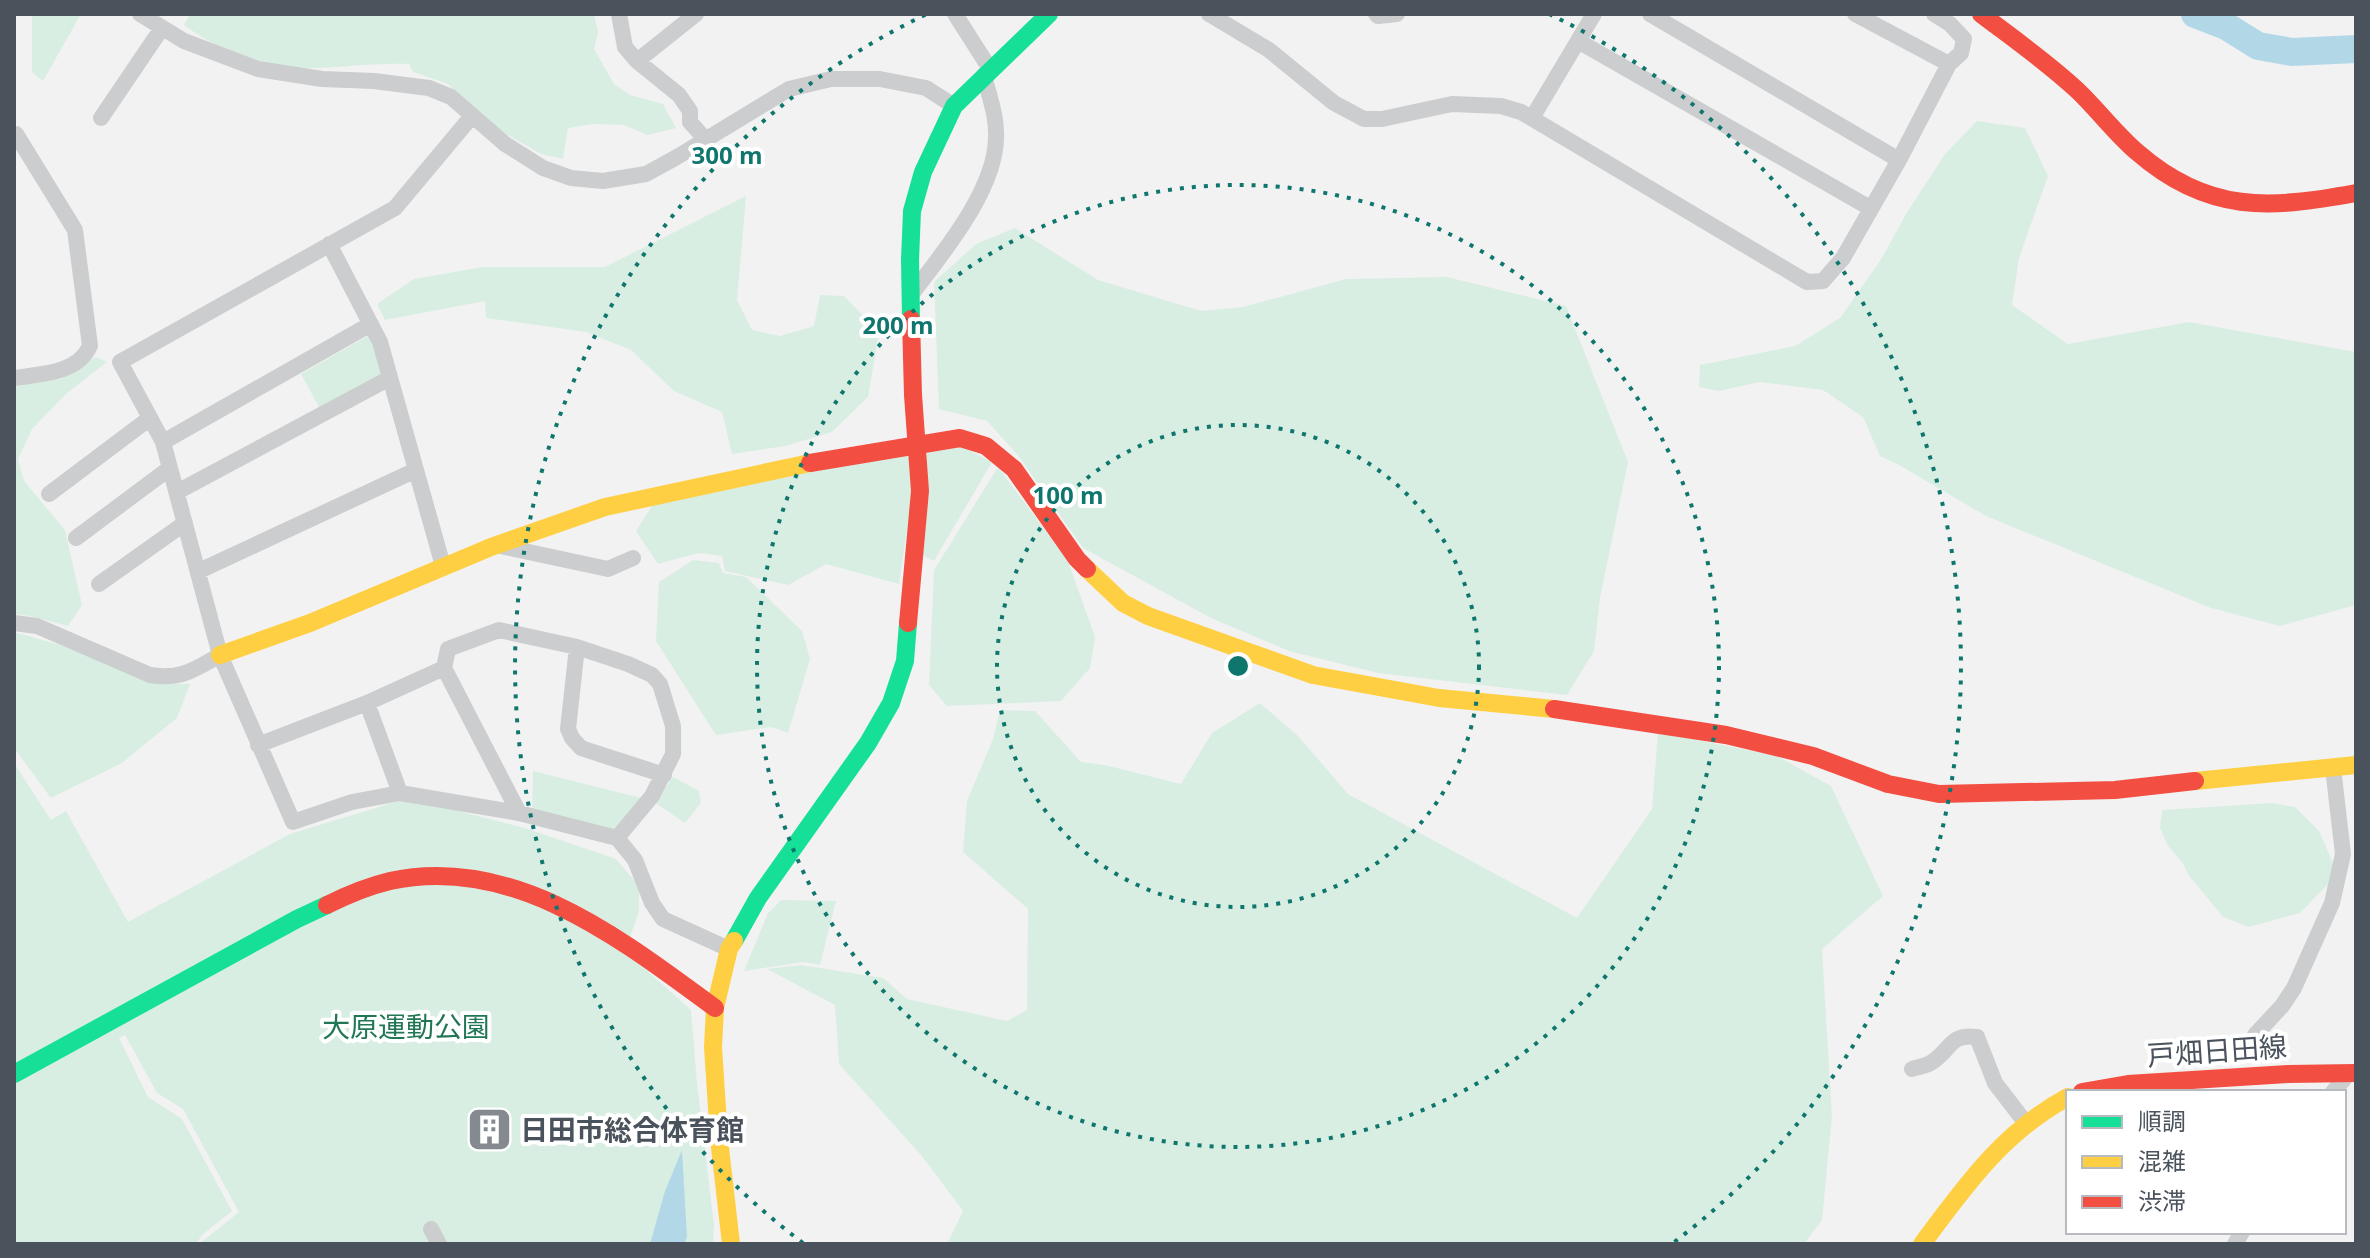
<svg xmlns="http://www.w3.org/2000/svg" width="2370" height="1258" font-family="'Open Sans','Noto Sans JP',sans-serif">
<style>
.green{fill:#d9eee3}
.water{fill:#b2d8e8}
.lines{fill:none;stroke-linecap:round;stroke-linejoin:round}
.river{stroke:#b2d8e8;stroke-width:28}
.street{stroke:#cccdcf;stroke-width:16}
.fast{stroke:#16e098;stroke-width:18}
.slow{stroke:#ffcf43;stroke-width:18}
.jam{stroke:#f24e42;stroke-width:18}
.ring{fill:none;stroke:#0f766e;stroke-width:4;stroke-dasharray:4 8}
.labels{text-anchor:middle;stroke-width:8;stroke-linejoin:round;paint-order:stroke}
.park-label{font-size:28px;fill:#217753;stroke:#fff}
.street-label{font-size:28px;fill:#4a525c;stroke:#fff}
.poi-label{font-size:28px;font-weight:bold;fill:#4a525c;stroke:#fff;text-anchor:start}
.centre{fill:#0f766e;stroke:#fff;stroke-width:4}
.ring-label{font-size:24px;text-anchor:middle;font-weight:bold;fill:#0f766e;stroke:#fff;stroke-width:8;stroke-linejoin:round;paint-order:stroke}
</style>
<rect width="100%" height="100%" fill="#f2f2f2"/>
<!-- green -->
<path class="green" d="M 32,14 L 81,14 L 43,81 L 32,72 Z
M 190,14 L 594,14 L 598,32 L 594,49 L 614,84 L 630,95 L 663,104 L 676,128 L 647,135 L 624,125 L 594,124 L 568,128 L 563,159 L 541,154 L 501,131 L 446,83 L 413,72 L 409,64 C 368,62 324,71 286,67 C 250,64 212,46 184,25 Z
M 1977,121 L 2025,128 L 2048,176 L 2019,258 L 2012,305 L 2068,344 L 2189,322 L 2356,352 L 2356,605 L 2280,626 L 2211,608 L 1986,516 L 1899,465 L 1880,456 L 1863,417 L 1823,390 L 1760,382 L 1719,391 L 1699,387 L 1700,365 L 1795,346 L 1840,318 L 1882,258 L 1906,214 L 1945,154 Z
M 746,196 L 737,300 L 752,330 L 780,336 L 814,326 L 820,295 L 844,296 L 879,332 L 868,397 L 832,432 L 785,446 L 732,454 L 722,412 L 674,391 L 631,350 L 586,332 L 486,318 L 485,301 L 385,320 L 377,304 L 414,279 L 483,267 L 605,267 Z
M 1015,228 L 1098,280 L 1201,311 L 1243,307 L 1346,279 L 1447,277 L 1566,306 L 1628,462 L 1600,598 L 1594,651 L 1567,695 L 1378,673 L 1289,651 L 1211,618 L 1083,548 L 1017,454 L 987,421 L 939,409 L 934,282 L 976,244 Z
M 368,336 L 380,361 L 382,375 L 320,409 L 301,374 Z
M 96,357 L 107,362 L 66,394 L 32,429 L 18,459 L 24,481 L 65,530 L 82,605 L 68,626 L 30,616 L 14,614 L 14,386 L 60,379 Z
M 961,446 L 992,462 L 934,561 L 922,555 L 927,451 Z
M 910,452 L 912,496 L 899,584 L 826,564 L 788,585 L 725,571 L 722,556 L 698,553 L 658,564 L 636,531 L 655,501 Z
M 998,467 L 1068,561 L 1095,637 L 1090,668 L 1061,701 L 947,706 L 929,685 L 934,570 Z
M 693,560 L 719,563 L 723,573 L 746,577 L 802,631 L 810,659 L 788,733 L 771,727 L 716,735 L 656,641 L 659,582 Z
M 14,632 L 60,645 L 158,684 L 190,684 L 177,718 L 122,763 L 51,798 L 14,748 Z
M 1260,703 L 1298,736 L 1348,794 L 1577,918 L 1652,809 L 1658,732 L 1777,756 L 1831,786 L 1883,896 L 1822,949 L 1832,1116 L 1822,1220 L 1804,1244 L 947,1244 L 963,1211 L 921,1155 L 839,1064 L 835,1005 L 767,969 L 801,965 L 883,978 L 907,999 L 1007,1021 L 1027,1010 L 1028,909 L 963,852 L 967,801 L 993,739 L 1000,710 L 1035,711 L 1081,762 L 1105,765 L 1181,784 L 1212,733 Z
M 14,763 L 51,820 L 66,811 L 128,922 L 290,834 L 408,798 L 525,828 L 616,859 L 639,886 L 639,912 L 625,951 L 691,1010 L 697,1083 L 714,1225 L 713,1244 L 199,1244 L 239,1212 L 183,1109 L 157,1093 L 125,1035 L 119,1038 L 148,1097 L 182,1119 L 232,1211 L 202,1235 L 196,1244 L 14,1244 Z
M 533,771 L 641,798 L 612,833 L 532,813 Z
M 673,777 L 699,791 L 701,803 L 685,823 L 654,802 Z
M 2272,803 L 2295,807 L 2319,831 L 2338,874 L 2300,913 L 2249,927 L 2223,917 L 2190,877 L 2182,862 L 2168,846 L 2160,828 L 2162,810 Z
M 781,900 L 836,901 L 820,965 L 804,962 L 744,971 L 768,913 Z"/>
<!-- water -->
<path class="water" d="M 682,1150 L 687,1237 L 684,1244 L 650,1244 L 665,1191 Z"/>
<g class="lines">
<!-- river -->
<path class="river" d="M 2195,14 L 2226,26 L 2258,46 L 2292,52 L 2356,49"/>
<!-- street -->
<path class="street" d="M 140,14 L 184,41 L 258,69 L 322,79 L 374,81 L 429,88 L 451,97 L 505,144 L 543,168 L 571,178 L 603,181 L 646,174 L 677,157 L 789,89 L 831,79 L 880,79 L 926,88 L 954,106
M 619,14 L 625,47 L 637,61 L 679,95 L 690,111 L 690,122 L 705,139
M 955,14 L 990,69
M 1209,14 L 1269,50 L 1334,103 L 1364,119 L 1382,119 L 1452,104 L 1501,106 L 1521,112 L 1807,282 L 1823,281 L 1843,258 L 1899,160 L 1949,64 L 1961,53 L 1964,39 L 1950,24 L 1934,14
M 1376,14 L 1378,16 L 1397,14
M 1650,14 L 1899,160
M 1855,14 L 1949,64
M 1578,41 L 1870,208
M 637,61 L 696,14
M 472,116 L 395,208 L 120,362 L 163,442 L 220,655 L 293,822 L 352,802 L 400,793 L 519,813 L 617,838 L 635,860 L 652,903 L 663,919 L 729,949
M 101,118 L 162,28
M 1532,118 L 1594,14
M 14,134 L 16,134 L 75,230 L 90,346 C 77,374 41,374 14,378
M 329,244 L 380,342 L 443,566
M 911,295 C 942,254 996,190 996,137 C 997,116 989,96 984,75
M 163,442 L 371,324
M 177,492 L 390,378
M 49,494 L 150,418
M 76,538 L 170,468
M 496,545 L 608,569 L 633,558
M 199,571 L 416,470
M 99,584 L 185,523
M 14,623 L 37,626 L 150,675 C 180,680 194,670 220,655
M 577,647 L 568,729 L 572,738 L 581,748 L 664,775
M 367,703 L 400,793
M 258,745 L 367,703 L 444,668
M 519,813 L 444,668 L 448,649 L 499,630 L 577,647 L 628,664 L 652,675 L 660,684 L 673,726 L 673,754 L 652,796 L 617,838
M 2255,1035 L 2282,1006 L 2294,988 L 2332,903 L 2343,854 L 2333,768
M 1912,1069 C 1918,1067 1927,1066 1932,1062 C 1951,1050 1950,1033 1977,1037 L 1995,1083 L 2025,1122
M 2333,1092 L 2349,1073
M 431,1229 L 439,1244
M 2235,1244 L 2242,1232"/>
<!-- fast -->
<path class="fast" d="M 911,319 L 910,260 L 912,211 L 923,172 L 954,106 L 1049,14
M 734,941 L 758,898 L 868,743 L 891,703 L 905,661 L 908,623
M 14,1074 L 297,919 L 327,905"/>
<!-- slow -->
<path class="slow" d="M 1087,569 L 1123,603 L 1148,616 L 1313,675 L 1439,698 L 1554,709
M 220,655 L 310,623 L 491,547 L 605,507 L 810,463
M 2195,781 L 2356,765
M 731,1244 L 719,1139 L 713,1047 L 715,1008 L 729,949 L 734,941
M 1922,1244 C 1965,1186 2003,1132 2068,1097"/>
<!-- jam -->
<path class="jam" d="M 1981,14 C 2014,39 2047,62 2077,90 C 2098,110 2115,133 2137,152 C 2208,214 2270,209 2356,193
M 810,463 L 960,438 L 986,446 L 1014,469 L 1077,559 L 1087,569
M 908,623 L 920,491 L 913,395 L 911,319
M 1554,709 L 1726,735 L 1813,756 L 1888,784 L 1939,794 L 2115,790 L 2195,781
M 327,905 C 347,895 369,886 390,881 C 514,854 622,940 715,1008
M 2082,1092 L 2128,1084 L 2288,1074 L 2356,1073"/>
</g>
<!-- distance rings -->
<g class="ring">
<circle cx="1238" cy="666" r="241"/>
<circle cx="1238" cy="666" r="481"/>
<path d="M803 1243A722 722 0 0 1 927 14M1549 14A722 722 0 0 1 1673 1243"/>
</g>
<!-- icons -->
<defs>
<symbol id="building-square" viewBox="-11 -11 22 22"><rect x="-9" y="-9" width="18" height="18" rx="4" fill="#858a90" stroke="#fff"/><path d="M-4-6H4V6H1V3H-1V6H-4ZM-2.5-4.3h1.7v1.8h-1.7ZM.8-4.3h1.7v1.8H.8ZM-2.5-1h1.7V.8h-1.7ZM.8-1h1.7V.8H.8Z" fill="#fff"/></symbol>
</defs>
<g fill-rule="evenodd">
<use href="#building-square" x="464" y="1104" width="51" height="51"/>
</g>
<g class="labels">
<!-- park labels -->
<g class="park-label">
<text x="406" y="1037">大原運動公園</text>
</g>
<!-- street labels -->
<g class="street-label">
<text transform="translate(2217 1051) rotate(-4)" y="10">戸畑日田線</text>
</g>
<!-- poi labels -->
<g class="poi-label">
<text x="520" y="1140">日田市総合体育館</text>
</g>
</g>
<circle cx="1238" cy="666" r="12" class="centre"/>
<g class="ring-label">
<text x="727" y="164">300 m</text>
<text x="898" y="334">200 m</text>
<text x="1068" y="504">100 m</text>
</g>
<!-- border -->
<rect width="2370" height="1258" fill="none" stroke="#4a525c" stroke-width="32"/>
<!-- legend -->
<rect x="2066" y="1090" width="280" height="144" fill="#ffffff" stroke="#b7babe" stroke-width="2"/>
<rect x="2082" y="1116" width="40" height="12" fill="#16e098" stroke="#b7babe" stroke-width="2"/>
<text x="2138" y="1130" font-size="24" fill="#4a525c">順調</text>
<rect x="2082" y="1156" width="40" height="12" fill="#ffcf43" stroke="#b7babe" stroke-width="2"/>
<text x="2138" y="1170" font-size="24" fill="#4a525c">混雑</text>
<rect x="2082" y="1196" width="40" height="12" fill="#f24e42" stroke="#b7babe" stroke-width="2"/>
<text x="2138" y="1210" font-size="24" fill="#4a525c">渋滞</text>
</svg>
